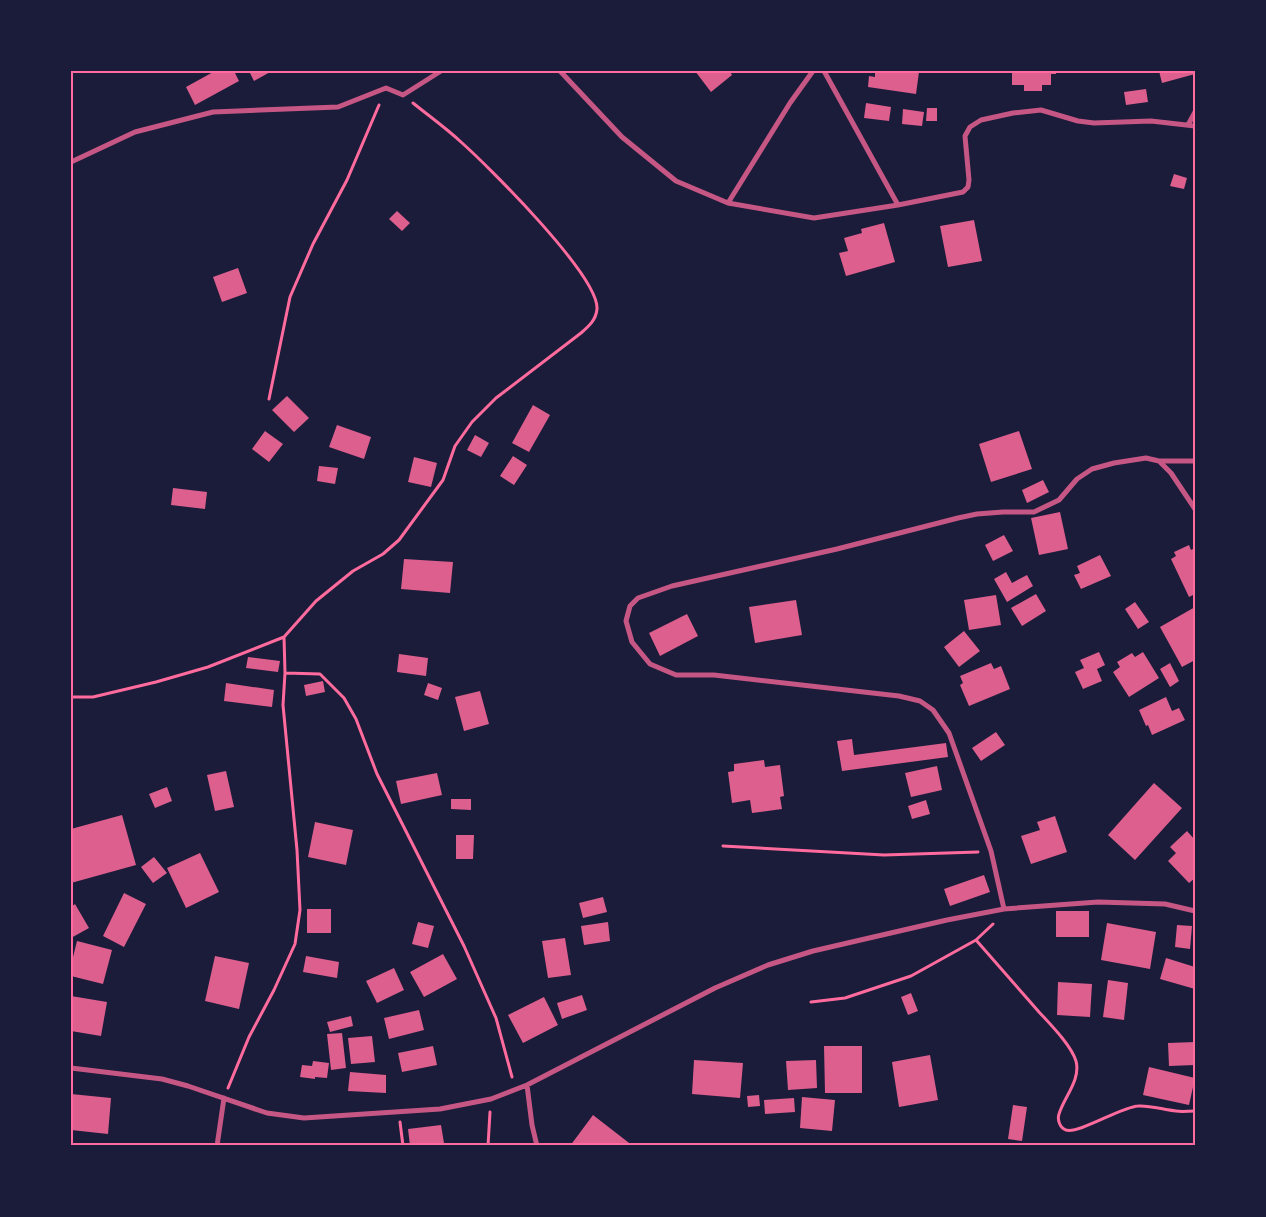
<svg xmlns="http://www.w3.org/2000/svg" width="1266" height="1217" font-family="'Source Serif 4',serif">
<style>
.building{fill:#dd5f8e}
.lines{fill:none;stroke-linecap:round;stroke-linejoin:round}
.path{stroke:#ff6b9d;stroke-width:3}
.minor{stroke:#c65784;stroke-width:5}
.neatline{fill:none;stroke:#ff6b9d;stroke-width:2}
</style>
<rect width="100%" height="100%" fill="#1b1b3a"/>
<!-- building -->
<path class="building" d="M 215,71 L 234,71 L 239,81 L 195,105 L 186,87 Z
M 249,71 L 272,71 L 254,81 Z
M 695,71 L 730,71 L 732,75 L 711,92 Z
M 875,71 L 919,72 L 916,94 L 868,87 L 869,76 L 875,77 Z
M 1012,71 L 1056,71 L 1056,74 L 1051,74 L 1051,85 L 1042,85 L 1042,91 L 1024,91 L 1024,85 L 1012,85 Z
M 1159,71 L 1195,71 L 1195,74 L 1162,83 Z
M 1146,89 L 1148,102 L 1126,105 L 1124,92 Z
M 866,103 L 891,107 L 889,121 L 864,118 Z
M 927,108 L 937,108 L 937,121 L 926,121 Z
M 903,109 L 924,112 L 922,126 L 902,124 Z
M 1174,174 L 1187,178 L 1184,189 L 1170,186 Z
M 397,211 L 410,223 L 402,231 L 389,219 Z
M 974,220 L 982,261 L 948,267 L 940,226 Z
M 884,223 L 895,262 L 846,276 L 839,253 L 848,251 L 844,238 L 862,233 L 861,229 Z
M 238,268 L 247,293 L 222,302 L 213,277 Z
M 287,396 L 309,418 L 294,432 L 272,410 Z
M 533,405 L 550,415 L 529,452 L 512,443 Z
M 337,425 L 371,437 L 364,459 L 329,447 Z
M 265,431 L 283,444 L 269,462 L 252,449 Z
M 1019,431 L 1032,469 L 991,482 L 979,444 Z
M 475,435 L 489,443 L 481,457 L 467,450 Z
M 513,456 L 527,465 L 514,485 L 500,476 Z
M 414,457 L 437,463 L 431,487 L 408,482 Z
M 319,466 L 338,468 L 335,484 L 317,481 Z
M 1043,480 L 1049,492 L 1027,503 L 1022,490 Z
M 173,488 L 207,492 L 205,509 L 171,505 Z
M 1060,512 L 1068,549 L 1039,555 L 1031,518 Z
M 1004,535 L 1013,551 L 993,561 L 985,545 Z
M 1189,545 L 1191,550 L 1195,548 L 1195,594 L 1189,597 L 1171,559 L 1176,556 L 1174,552 Z
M 1100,555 L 1111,576 L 1081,589 L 1074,575 L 1080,573 L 1077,566 Z
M 404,559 L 453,562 L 450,593 L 401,589 Z
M 1006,572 L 1012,583 L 1027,575 L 1033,586 L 1007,602 L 994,579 Z
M 1036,594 L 1046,611 L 1022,626 L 1011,608 Z
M 996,595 L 1001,625 L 969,630 L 964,600 Z
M 796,600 L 802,635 L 755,643 L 749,607 Z
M 1135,602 L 1149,622 L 1138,629 L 1125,609 Z
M 1195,607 L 1195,660 L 1182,667 L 1160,627 Z
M 687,614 L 698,636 L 660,656 L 649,633 Z
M 964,631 L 980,651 L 959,667 L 944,647 Z
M 1099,652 L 1105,665 L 1097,669 L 1102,681 L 1083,689 L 1075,672 L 1084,668 L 1080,660 Z
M 1143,652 L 1159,678 L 1129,697 L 1113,672 L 1120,667 L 1117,662 L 1132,653 L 1135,657 Z
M 399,654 L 428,658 L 426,676 L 397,672 Z
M 248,657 L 280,661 L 278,672 L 246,668 Z
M 991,663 L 994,669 L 1001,666 L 1010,689 L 969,706 L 960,685 L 963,683 L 960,676 Z
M 1170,663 L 1179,681 L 1170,687 L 1160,669 Z
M 323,681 L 325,692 L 306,696 L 304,685 Z
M 226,683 L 274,690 L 272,707 L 224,701 Z
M 428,683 L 442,688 L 438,700 L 424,695 Z
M 480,691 L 489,724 L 464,731 L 455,697 Z
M 1166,697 L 1172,711 L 1179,708 L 1185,720 L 1152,735 L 1148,725 L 1146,726 L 1139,710 Z
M 996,732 L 1005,745 L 981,761 L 972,748 Z
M 852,739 L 854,755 L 946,743 L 948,757 L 842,771 L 837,741 Z
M 764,760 L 765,767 L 780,765 L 784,796 L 780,797 L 782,809 L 752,813 L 750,800 L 732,803 L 728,772 L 734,771 L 734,764 Z
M 937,766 L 942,790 L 911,797 L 905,773 Z
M 226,771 L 234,807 L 215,811 L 207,775 Z
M 437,773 L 442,795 L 401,804 L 396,781 Z
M 1154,783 L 1182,808 L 1135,860 L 1108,835 Z
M 167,787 L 172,801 L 155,808 L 149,794 Z
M 451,799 L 471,799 L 471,810 L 451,809 Z
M 926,800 L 930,814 L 912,819 L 908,806 Z
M 122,815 L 136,865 L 71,883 L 71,829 Z
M 1055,816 L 1067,852 L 1031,864 L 1021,836 L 1040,830 L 1037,822 Z
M 315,822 L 353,830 L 346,865 L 308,857 Z
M 1187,831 L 1195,840 L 1195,878 L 1189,883 L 1168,861 L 1176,853 L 1170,847 Z
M 456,835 L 474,835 L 473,859 L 456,859 Z
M 200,853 L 219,892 L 186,908 L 167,868 Z
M 154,857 L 167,873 L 153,883 L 141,867 Z
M 984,875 L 990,892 L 950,906 L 944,889 Z
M 124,893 L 146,904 L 124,947 L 103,936 Z
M 603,897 L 607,912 L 583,918 L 579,903 Z
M 75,904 L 89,928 L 71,938 L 71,907 Z
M 307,909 L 331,909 L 331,933 L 307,933 Z
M 1056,911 L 1089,911 L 1089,937 L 1056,937 Z
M 418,922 L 434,926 L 428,948 L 412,944 Z
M 608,922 L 610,941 L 584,945 L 581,926 Z
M 1107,923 L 1156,932 L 1150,969 L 1101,960 Z
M 1177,925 L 1192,926 L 1190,949 L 1175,947 Z
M 565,938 L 571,975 L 548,978 L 542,941 Z
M 77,941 L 112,950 L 103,984 L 71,976 L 71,965 Z
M 443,954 L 457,979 L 424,997 L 410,972 Z
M 215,956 L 249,963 L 239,1009 L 205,1001 Z
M 306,956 L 339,962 L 337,978 L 303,972 Z
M 1166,958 L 1195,967 L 1195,989 L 1160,979 Z
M 394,968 L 404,990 L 377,1003 L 366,981 Z
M 1108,980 L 1128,983 L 1124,1020 L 1103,1017 Z
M 1058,982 L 1092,984 L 1090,1017 L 1057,1015 Z
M 911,993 L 918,1011 L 908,1015 L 901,997 Z
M 582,995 L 587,1010 L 562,1019 L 557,1003 Z
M 71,996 L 107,1002 L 101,1036 L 71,1031 Z
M 544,997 L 558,1025 L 523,1043 L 508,1015 Z
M 419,1010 L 424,1030 L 389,1039 L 384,1018 Z
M 351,1016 L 353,1026 L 330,1032 L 327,1022 Z
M 342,1033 L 346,1068 L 331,1070 L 327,1034 Z
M 372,1036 L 375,1062 L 351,1064 L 348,1038 Z
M 1195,1042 L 1195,1065 L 1169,1066 L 1168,1043 Z
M 433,1046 L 437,1065 L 402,1072 L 398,1053 Z
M 824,1046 L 862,1046 L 862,1093 L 825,1093 Z
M 930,1055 L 938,1100 L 899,1107 L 892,1062 Z
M 694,1060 L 743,1063 L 740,1098 L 692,1094 Z
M 816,1060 L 817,1088 L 788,1090 L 786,1061 Z
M 313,1061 L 329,1063 L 327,1078 L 315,1077 L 315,1079 L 300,1077 L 302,1065 L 312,1066 Z
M 1149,1067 L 1195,1078 L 1189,1105 L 1143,1095 Z
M 350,1072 L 386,1075 L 386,1093 L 348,1091 Z
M 71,1094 L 111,1098 L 108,1134 L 71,1130 Z
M 759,1095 L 760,1106 L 748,1107 L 747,1096 Z
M 802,1097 L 835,1100 L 832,1131 L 800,1128 Z
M 794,1098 L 795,1112 L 765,1114 L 764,1100 Z
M 1013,1105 L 1027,1107 L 1022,1141 L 1008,1139 Z
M 593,1115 L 633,1146 L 570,1146 Z
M 441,1125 L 444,1143 L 410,1146 L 408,1129 Z"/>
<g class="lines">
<!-- path -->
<path class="path" d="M 269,399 L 290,297 L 313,244 L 347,180 L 379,105
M 285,673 L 320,674 L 344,698 L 356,719 L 377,774 L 464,946 L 496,1018 L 512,1077
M 71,697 L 93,697 L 156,682 L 208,667 L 284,637 L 316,601 L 353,571 L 383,554 L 399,540 L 443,480 L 455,446 L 472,422 L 496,398 L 581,333 C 589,326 596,320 597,309 C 599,276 488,166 461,142 C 446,128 429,116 413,103
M 723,846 L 884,855 L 978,852
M 976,940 C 997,964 1018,988 1039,1012 C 1050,1024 1071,1045 1076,1061 C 1081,1080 1064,1097 1059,1114 C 1057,1120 1060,1128 1066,1130 C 1079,1134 1121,1107 1138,1106 C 1150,1105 1164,1110 1176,1111 C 1182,1112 1188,1111 1195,1111
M 811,1002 L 845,998 L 911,976 L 976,940 L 993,924
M 228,1088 L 249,1037 L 274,990 L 295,944 L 300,910 L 297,850 L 283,705 L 285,673 L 284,637
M 400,1122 L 403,1146
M 488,1146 L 490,1112"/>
<!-- minor -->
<path class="minor" d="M 560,71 L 622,137 L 676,181 L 728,203 L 814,218 L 898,205 L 963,192 L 968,187 L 969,180 L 965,136 L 970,127 L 981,120 L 1013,113 L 1041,110 L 1078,121 L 1094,123 L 1151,121 L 1195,126
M 824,71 L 898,205
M 1188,125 L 1195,112
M 71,162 L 135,132 L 213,112 L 338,107 L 386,88 L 403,95 L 441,71
M 728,203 L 790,103 L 813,71
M 1159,461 L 1195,461
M 1004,909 L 991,851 L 949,733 L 933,710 L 920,701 L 899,696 L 714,675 L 676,675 L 650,664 L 632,642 L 626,621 L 630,606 L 638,598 L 672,586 L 837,549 L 958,518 L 977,514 L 1003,512 L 1034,512 L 1059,500 L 1077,479 L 1092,469 L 1114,463 L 1146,458 L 1159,461 L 1171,473 L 1195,509
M 71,1068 L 162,1079 L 188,1086 L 267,1113 L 304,1118 L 440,1109 L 491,1099 L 527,1085 L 715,988 L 768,965 L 813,951 L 947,920 L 1004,909 L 1098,902 L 1165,904 L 1195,911
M 527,1085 L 532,1125 L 537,1146
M 217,1146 L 224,1098"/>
</g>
<!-- border -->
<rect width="1266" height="1217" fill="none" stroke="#1b1b3a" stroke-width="145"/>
<rect x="72" y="72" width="1122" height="1072" class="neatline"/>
</svg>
